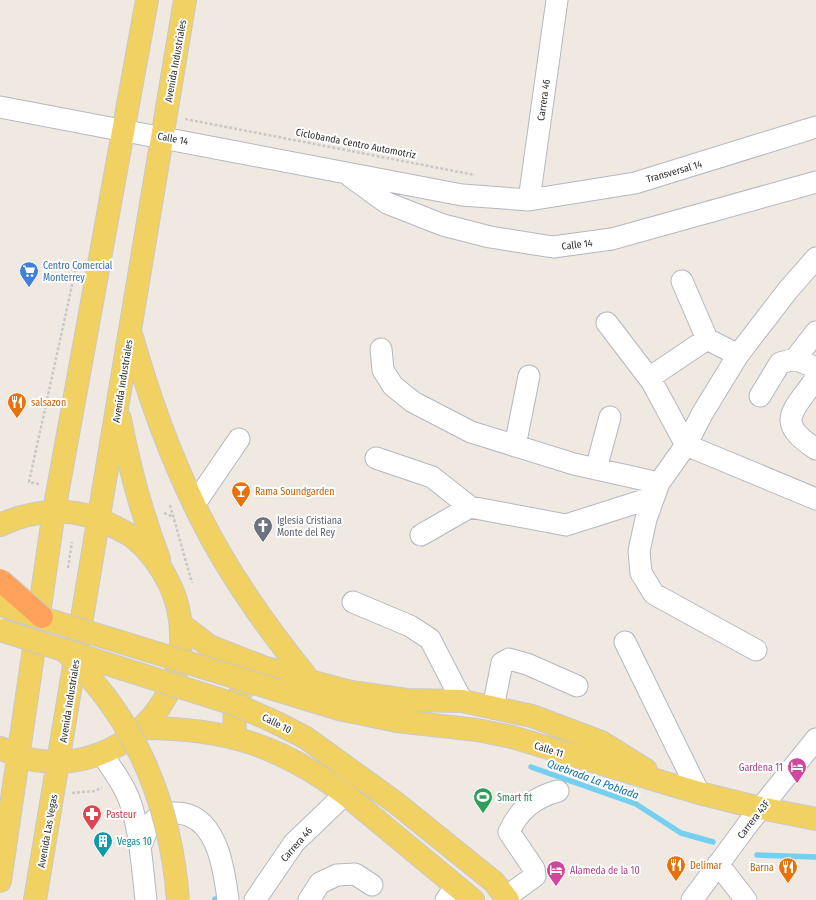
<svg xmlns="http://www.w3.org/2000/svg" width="816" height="900" font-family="'Fira Sans Condensed',sans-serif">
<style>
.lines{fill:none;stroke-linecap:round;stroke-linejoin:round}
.stream{stroke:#75cff0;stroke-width:5.5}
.minor-casing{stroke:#b4b7c1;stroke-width:23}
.major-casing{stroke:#c9c9c9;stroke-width:24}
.path{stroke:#c9c9c9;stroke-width:2.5;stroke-dasharray:3 2;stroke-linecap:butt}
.minor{stroke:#fff;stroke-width:21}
.major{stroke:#f2d163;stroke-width:22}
.major-bridge-casing{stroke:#c9c9c9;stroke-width:24;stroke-linecap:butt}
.highway-bridge-casing{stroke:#c9c9c9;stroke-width:24;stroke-linecap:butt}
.major-bridge{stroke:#f2d163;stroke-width:22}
.highway-bridge{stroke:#ffa35c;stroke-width:22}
.labels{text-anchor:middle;stroke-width:4;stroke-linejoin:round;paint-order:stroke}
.street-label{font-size:10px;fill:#2e2e2e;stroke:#fff}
.shop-label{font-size:10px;fill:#366cbe;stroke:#fff;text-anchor:start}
.food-label{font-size:10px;fill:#c56008;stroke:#fff;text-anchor:start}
.worship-label{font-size:10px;fill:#5b616d;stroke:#fff;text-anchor:start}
.hotel-label{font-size:10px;fill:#b23c85;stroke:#fff;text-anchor:end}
.leisure-label{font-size:10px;fill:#27864d;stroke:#fff;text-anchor:start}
.health-label{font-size:10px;fill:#be3a42;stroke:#fff;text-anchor:start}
.culture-label{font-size:10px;fill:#0d838f;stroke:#fff;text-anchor:start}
.water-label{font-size:11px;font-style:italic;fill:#0d6fa3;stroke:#fff}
</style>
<rect width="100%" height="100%" fill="#efe9e1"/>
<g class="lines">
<!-- stream -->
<path class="stream" d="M 531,767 L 636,804 L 681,833 L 713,842
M 757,855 L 816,857
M 215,900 L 215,899"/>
<defs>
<path id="minor" d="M 0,107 L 462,195 L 529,200 L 635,183 L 816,127
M 351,177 L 387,203 L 443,225 L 490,237 L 553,247 L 612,239 L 816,182
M 529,200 L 557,0
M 682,281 L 707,339 L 738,355
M 607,323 L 652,382 L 686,445 L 816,499
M 381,349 L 383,370 L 393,386 L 413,402 L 471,432 L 574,464 L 659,483
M 795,359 L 816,332
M 649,378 L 707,339
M 816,378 C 794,411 773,421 816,449
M 760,396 L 780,363 L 795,359 L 816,368
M 515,446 L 529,376
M 376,458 L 432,477 L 470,507 L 566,525 L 654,497
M 596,469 L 610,417
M 194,505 L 239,439
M 421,535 L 470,507
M 353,602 L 410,626 L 430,639 L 462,701
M 625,642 L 699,793
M 756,650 L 654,594 L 641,573 L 639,551 L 646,519 L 659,483 L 686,445 L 702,414 L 738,355 L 788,290 L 816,258
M 493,708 L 502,663 L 509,659 L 527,664 L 577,686
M 102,754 C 110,766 119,778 125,790 C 140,819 142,868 146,900
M 140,848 C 146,831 151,814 173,813 C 216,811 224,867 228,900
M 718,864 L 746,900
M 506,897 L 535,876 L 534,869 L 509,832 C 518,811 535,797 558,791
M 255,900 L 294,843 L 345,794
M 309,900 L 320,883 L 337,875 L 355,874 L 372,885
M 446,900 L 456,886
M 692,900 L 748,824 L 816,739"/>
<path id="major" d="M 132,337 C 148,394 168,450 194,504 C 224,568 266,627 310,681
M 120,419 C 129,467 142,514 159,559
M 0,525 C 37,508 76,506 113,526 C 120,530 128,533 134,538 C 148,549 161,567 169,583 C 179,603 182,622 181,644 C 177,718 108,773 34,760 C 22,758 11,753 0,748
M 182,625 L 209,646 L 263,667 L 310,681 L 351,692 L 406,700 L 462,701 L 532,716 L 601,742 L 646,770
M 280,691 L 339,709 L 397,721 L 477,730 L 512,737 L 699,793 L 760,808 L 816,819
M 279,724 L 306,738 L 396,803 L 494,882 L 508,900
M 143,728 C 224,728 280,745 345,794 L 473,900
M 236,738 C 231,706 236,690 261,669
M 0,881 L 54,511 L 147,0
M 35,900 L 185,0"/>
</defs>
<!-- minor casing -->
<use href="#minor" class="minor-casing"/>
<!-- major casing -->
<use href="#major" class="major-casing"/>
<!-- path -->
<path class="path" d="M 185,119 L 475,175
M 39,484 L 29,482 L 76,267
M 170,505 L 192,583
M 164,513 L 174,517
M 68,568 L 72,542
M 72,793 L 94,791 L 102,788"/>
<!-- minor -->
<use href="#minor" class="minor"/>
<!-- major -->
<use href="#major" class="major"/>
<defs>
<path id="major-bridge" d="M 0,605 L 280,691
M 0,630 L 237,705 L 279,724
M 64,650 C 75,662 87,673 97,686 C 147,747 172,822 178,900"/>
<path id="highway-bridge" d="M 0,580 L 42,617"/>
</defs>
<!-- major-bridge casing -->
<use href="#major-bridge" class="major-bridge-casing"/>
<!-- highway-bridge casing -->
<use href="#highway-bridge" class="highway-bridge-casing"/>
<!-- major-bridge -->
<use href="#major-bridge" class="major-bridge"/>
<!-- highway-bridge -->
<use href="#highway-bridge" class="highway-bridge"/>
</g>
<!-- icons -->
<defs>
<symbol id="supermarket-pin" viewBox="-11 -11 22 30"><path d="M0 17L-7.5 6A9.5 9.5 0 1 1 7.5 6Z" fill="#3f7fe0" stroke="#fff"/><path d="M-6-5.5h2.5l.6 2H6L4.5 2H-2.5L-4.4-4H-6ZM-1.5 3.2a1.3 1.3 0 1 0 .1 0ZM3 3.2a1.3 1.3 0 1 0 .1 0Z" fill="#fff"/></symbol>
<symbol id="restaurant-pin" viewBox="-11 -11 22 30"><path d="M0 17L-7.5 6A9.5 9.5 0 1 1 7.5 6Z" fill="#e8710a" stroke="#fff"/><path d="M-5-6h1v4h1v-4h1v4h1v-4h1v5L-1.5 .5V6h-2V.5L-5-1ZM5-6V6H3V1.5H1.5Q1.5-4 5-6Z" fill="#fff"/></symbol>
<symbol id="bar-pin" viewBox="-11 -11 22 30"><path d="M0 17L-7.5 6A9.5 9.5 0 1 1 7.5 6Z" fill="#e8710a" stroke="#fff"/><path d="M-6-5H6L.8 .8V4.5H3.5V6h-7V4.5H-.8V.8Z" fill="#fff"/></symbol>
<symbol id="church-pin" viewBox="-11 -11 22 30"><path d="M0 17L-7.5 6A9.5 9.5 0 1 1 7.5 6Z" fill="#6b7280" stroke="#fff"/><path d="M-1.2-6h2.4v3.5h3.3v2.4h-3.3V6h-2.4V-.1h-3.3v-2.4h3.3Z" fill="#fff"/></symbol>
<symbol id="hotel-pin" viewBox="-11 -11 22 30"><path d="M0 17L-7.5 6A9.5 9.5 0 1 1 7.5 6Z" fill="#d1479c" stroke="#fff"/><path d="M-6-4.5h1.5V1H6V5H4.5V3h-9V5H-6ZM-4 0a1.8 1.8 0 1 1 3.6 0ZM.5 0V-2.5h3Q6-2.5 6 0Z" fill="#fff"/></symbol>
<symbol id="stadium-pin" viewBox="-11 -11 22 30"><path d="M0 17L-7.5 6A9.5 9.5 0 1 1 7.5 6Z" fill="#2e9e5b" stroke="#fff"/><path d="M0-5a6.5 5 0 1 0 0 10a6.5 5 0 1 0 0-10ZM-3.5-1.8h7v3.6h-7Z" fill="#fff"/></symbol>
<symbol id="pharmacy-pin" viewBox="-11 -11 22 30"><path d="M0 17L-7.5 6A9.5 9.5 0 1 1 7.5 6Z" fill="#e0444e" stroke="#fff"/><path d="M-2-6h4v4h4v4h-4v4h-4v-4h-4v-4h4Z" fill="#fff"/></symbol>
<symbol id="building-pin" viewBox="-11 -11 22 30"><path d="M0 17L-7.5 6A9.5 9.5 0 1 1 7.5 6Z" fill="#0f9aa8" stroke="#fff"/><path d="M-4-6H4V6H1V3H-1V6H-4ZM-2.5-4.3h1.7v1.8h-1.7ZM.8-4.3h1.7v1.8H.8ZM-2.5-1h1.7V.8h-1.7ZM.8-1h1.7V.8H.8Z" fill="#fff"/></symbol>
</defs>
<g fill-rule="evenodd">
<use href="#supermarket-pin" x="18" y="260" width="22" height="30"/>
<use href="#restaurant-pin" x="6" y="391" width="22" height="30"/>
<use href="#bar-pin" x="230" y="480" width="22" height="30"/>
<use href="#church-pin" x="252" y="515" width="22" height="30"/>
<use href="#hotel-pin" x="786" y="756" width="22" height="30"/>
<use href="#stadium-pin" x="472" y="786" width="22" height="30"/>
<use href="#pharmacy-pin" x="81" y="803" width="22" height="30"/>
<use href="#building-pin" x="92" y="830" width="22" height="30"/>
<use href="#restaurant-pin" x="665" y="854" width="22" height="30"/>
<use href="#restaurant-pin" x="777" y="856" width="22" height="30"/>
<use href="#hotel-pin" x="545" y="859" width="22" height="30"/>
</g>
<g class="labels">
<!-- street labels -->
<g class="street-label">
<text transform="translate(175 61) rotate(-80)" y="4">Avenida Industriales</text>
<text transform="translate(543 100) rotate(-82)" y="4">Carrera 46</text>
<text transform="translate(173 138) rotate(11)" y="4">Calle 14</text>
<text transform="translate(356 143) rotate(11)" y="4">Ciclobanda Centro Automotriz</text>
<text transform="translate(674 171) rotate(-16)" y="4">Transversal 14</text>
<text transform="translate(577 244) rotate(-7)" y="4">Calle 14</text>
<text transform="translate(122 381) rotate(-81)" y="4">Avenida Industriales</text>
<text transform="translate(69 701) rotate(-81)" y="4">Avenida Industriales</text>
<text transform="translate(277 723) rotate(27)" y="4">Calle 10</text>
<text transform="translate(549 749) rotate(18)" y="4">Calle 11</text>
<text transform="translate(753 819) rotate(-52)" y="4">Carrera 43F</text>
<text transform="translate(47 831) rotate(-80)" y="4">Avenida Las Vegas</text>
<text transform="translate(296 844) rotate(-49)" y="4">Carrera 46</text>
</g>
<!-- shop labels -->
<g class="shop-label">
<text x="43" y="269">Centro Comercial<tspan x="43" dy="12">Monterrey</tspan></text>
</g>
<!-- food labels -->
<g class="food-label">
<text x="31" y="406">salsazon</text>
<text x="255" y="495">Rama Soundgarden</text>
<text x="690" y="869">Delimar</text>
<text x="774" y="871" text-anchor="end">Barna</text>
</g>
<!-- worship labels -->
<g class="worship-label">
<text x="277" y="524">Iglesia Cristiana<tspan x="277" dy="12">Monte del Rey</tspan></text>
</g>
<!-- hotel labels -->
<g class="hotel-label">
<text x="783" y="771">Gardena 11</text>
<text x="570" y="874" text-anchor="start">Alameda de la 10</text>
</g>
<!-- leisure labels -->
<g class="leisure-label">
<text x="497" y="801">Smart fit</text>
</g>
<!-- health labels -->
<g class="health-label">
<text x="106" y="818">Pasteur</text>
</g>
<!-- culture labels -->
<g class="culture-label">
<text x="117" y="845">Vegas 10</text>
</g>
<!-- water labels -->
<g class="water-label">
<text transform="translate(593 779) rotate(20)" y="4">Quebrada La Poblada</text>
</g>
</g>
</svg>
